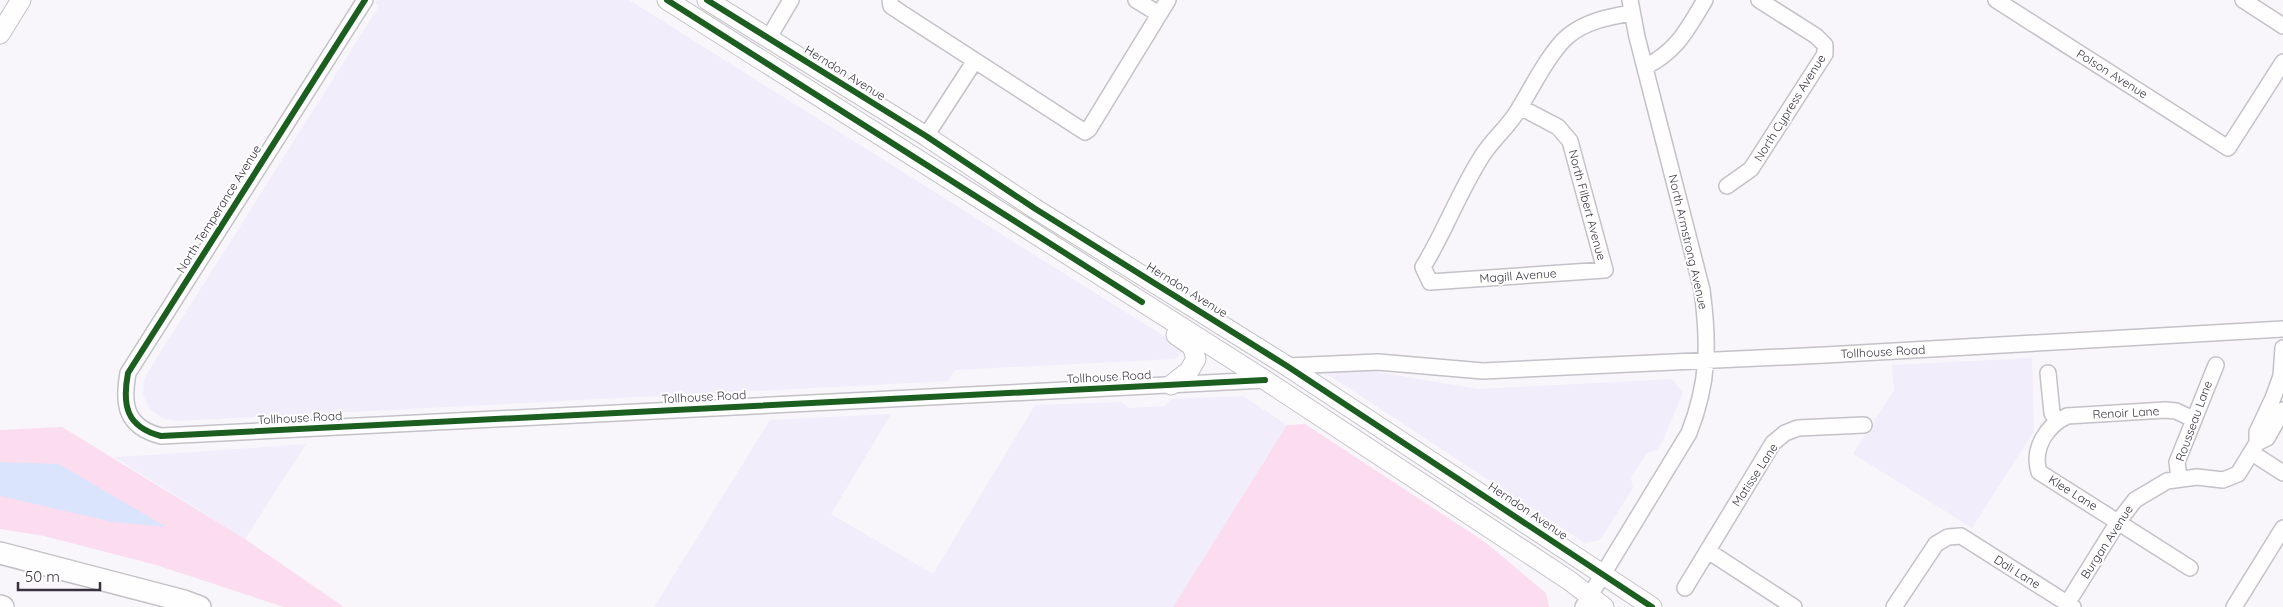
<svg xmlns="http://www.w3.org/2000/svg" width="2283" height="607" font-family="Quicksand,sans-serif">
<style>
.built{fill:#f2edfb}
.green{fill:#fcddf0}
.water{fill:#dae4fc}
.lines{fill:none;stroke-linecap:round;stroke-linejoin:round}
.minor-casing{stroke:#c4c1c8;stroke-width:18}
.major-casing{stroke:#c4c1c8;stroke-width:21}
.highway-casing{stroke:#c4c1c8;stroke-width:24}
.minor{stroke:#fefefe;stroke-width:15}
.major{stroke:#fefefe;stroke-width:19}
.highway{stroke:#fefefe;stroke-width:21}
.cycleway-casing{stroke:#fff;stroke-width:9}
.cycleway{stroke:#1b5e20;stroke-width:6}
.labels{text-anchor:middle;stroke-width:4;stroke-linejoin:round;paint-order:stroke}
.street-label{font-size:12px;fill:#37323e;stroke:#fff}
</style>
<rect width="100%" height="100%" fill="#f8f6fa"/>
<!-- built -->
<path class="built" d="M 377,0 L 629,0 L 1178,345 L 1181,353 L 1175,359 L 955,370 L 948,381 L 177,421 L 162,418 L 150,409 L 143,395 L 144,380 L 148,372 L 379,6 L 375,3 Z
M 2032,358 L 2034,431 L 1972,528 L 1853,454 L 1894,390 L 1892,365 Z
M 1372,371 L 1478,389 L 1672,379 L 1683,393 L 1664,438 L 1657,450 L 1647,453 L 1639,465 L 1631,478 L 1633,488 L 1600,540 L 1585,543 L 1324,372 Z
M 1243,396 L 1287,425 L 1173,607 L 654,607 L 770,420 L 891,414 L 831,514 L 933,574 L 1035,405 L 1122,402 L 1129,408 L 1165,406 L 1171,399 Z
M 306,444 L 245,539 L 114,457 L 151,455 Z"/>
<!-- green -->
<path class="green" d="M 1305,424 L 1485,542 L 1546,593 L 1549,607 L 1173,607 L 1287,425 Z
M 62,427 L 245,539 L 344,607 L 284,607 L 156,565 L 44,536 L 0,529 L 0,430 Z"/>
<!-- water -->
<path class="water" d="M 0,462 L 59,464 L 166,527 L 113,522 L 0,496 Z"/>
<g class="lines">
<defs>
<path id="minor" d="M 365,0 L 128,373 C 122,405 126,427 161,436 L 1265,380
M 890,0 L 891,6 L 903,14 L 1085,132 L 1089,129 L 1168,0
M 1136,0 L 1159,14
M 1996,0 L 2228,148 L 2283,62
M 2243,0 L 2283,26
M 768,39 L 791,0
M 1645,67 C 1677,51 1687,30 1705,0
M 1520,107 L 1558,127 L 1570,141 L 1605,270 L 1430,282 L 1423,267 C 1445,231 1459,192 1482,156 C 1492,140 1507,128 1517,112 C 1530,91 1550,51 1568,36 C 1586,21 1609,17 1631,13
M 926,136 L 974,62
M 1727,186 L 1751,169 L 1825,54 L 1825,45 L 1816,36 L 1759,0
M 1287,366 L 1378,362 L 1483,371 L 1825,355 L 2283,329
M 2048,373 L 2052,413 L 2057,421
M 2257,443 L 2267,438 L 2283,410
M 2252,453 L 2283,473
M 2179,478 L 2177,462 L 2216,365
M 1708,551 L 1794,607
M 2190,568 L 2039,472 C 2032,449 2046,426 2067,416 L 2165,410 L 2176,411 L 2193,419
M 1685,588 L 1773,443 L 1785,433 L 1798,428 L 1864,425
M 1583,607 L 1689,433 C 1709,382 1709,343 1702,290 L 1637,37 L 1630,0
M 1894,607 L 1936,544 L 1948,537 L 1961,536 L 2073,607
M 2065,607 L 2118,522 L 2135,500 L 2167,481 L 2197,477 L 2223,480 L 2238,474 L 2257,443 L 2257,432 L 2273,398 L 2281,376 L 2283,348
M 2234,607 L 2283,528"/>
<path id="major" d="M 667,0 L 1265,380 L 1570,581 L 1604,607
M 707,0 L 926,136 L 1034,208 L 1287,366 L 1652,607
M 0,34 L 21,0
M 1171,385 L 1189,371 L 1196,359 L 1192,346 L 1176,335"/>
<path id="highway" d="M 0,553 L 184,601 L 200,607
M 0,606 L 3,607"/>
</defs>
<!-- minor casing -->
<use href="#minor" class="minor-casing"/>
<!-- major casing -->
<use href="#major" class="major-casing"/>
<!-- highway casing -->
<use href="#highway" class="highway-casing"/>
<!-- minor -->
<use href="#minor" class="minor"/>
<!-- major -->
<use href="#major" class="major"/>
<!-- highway -->
<use href="#highway" class="highway"/>
<defs>
<path id="cycleway" d="M 365,0 L 128,373 C 122,405 126,427 161,436 L 1265,380
M 667,0 L 1142,302
M 707,0 L 926,136 L 1034,208 L 1287,366 L 1652,607"/>
</defs>
<!-- cycleway casing -->
<use href="#cycleway" class="cycleway-casing"/>
<!-- cycleway -->
<use href="#cycleway" class="cycleway"/>
</g>
<g class="labels">
<!-- street labels -->
<g class="street-label">
<text transform="translate(845 73) rotate(32)" y="4">Herndon Avenue</text>
<text transform="translate(2112 74) rotate(32)" y="4">Polson Avenue</text>
<text transform="translate(1790 108) rotate(-58)" y="4">North Cypress Avenue</text>
<text transform="translate(1587 205) rotate(75)" y="4">North Filbert Avenue</text>
<text transform="translate(219 209) rotate(-58)" y="4">North Temperance Avenue</text>
<text transform="translate(1688 242) rotate(77)" y="4">North Armstrong Avenue</text>
<text transform="translate(1518 276) rotate(-4)" y="4">Magill Avenue</text>
<text transform="translate(1187 290) rotate(32)" y="4">Herndon Avenue</text>
<text transform="translate(1883 352) rotate(-3)" y="4">Tollhouse Road</text>
<text transform="translate(1109 377) rotate(-3)" y="4">Tollhouse Road</text>
<text transform="translate(704 397) rotate(-3)" y="4">Tollhouse Road</text>
<text transform="translate(2126 413) rotate(-3)" y="4">Renoir Lane</text>
<text transform="translate(300 418) rotate(-3)" y="4">Tollhouse Road</text>
<text transform="translate(2194 421) rotate(-70)" y="4">Rousseau Lane</text>
<text transform="translate(1755 475) rotate(-57)" y="4">Matisse Lane</text>
<text transform="translate(2073 493) rotate(32)" y="4">Klee Lane</text>
<text transform="translate(1528 511) rotate(34)" y="4">Herndon Avenue</text>
<text transform="translate(2107 542) rotate(-57)" y="4">Burgan Avenue</text>
<text transform="translate(2017 572) rotate(32)" y="4">Dali Lane</text>
</g>
</g>
<!-- scale -->
<path d="M18 582v8h82v-8" fill="none" stroke="#37323e" stroke-width="2.5"/>
<text x="25" y="582" font-size="15" fill="#37323e" stroke="#ffffff" stroke-width="4" paint-order="stroke">50 m</text>
</svg>
